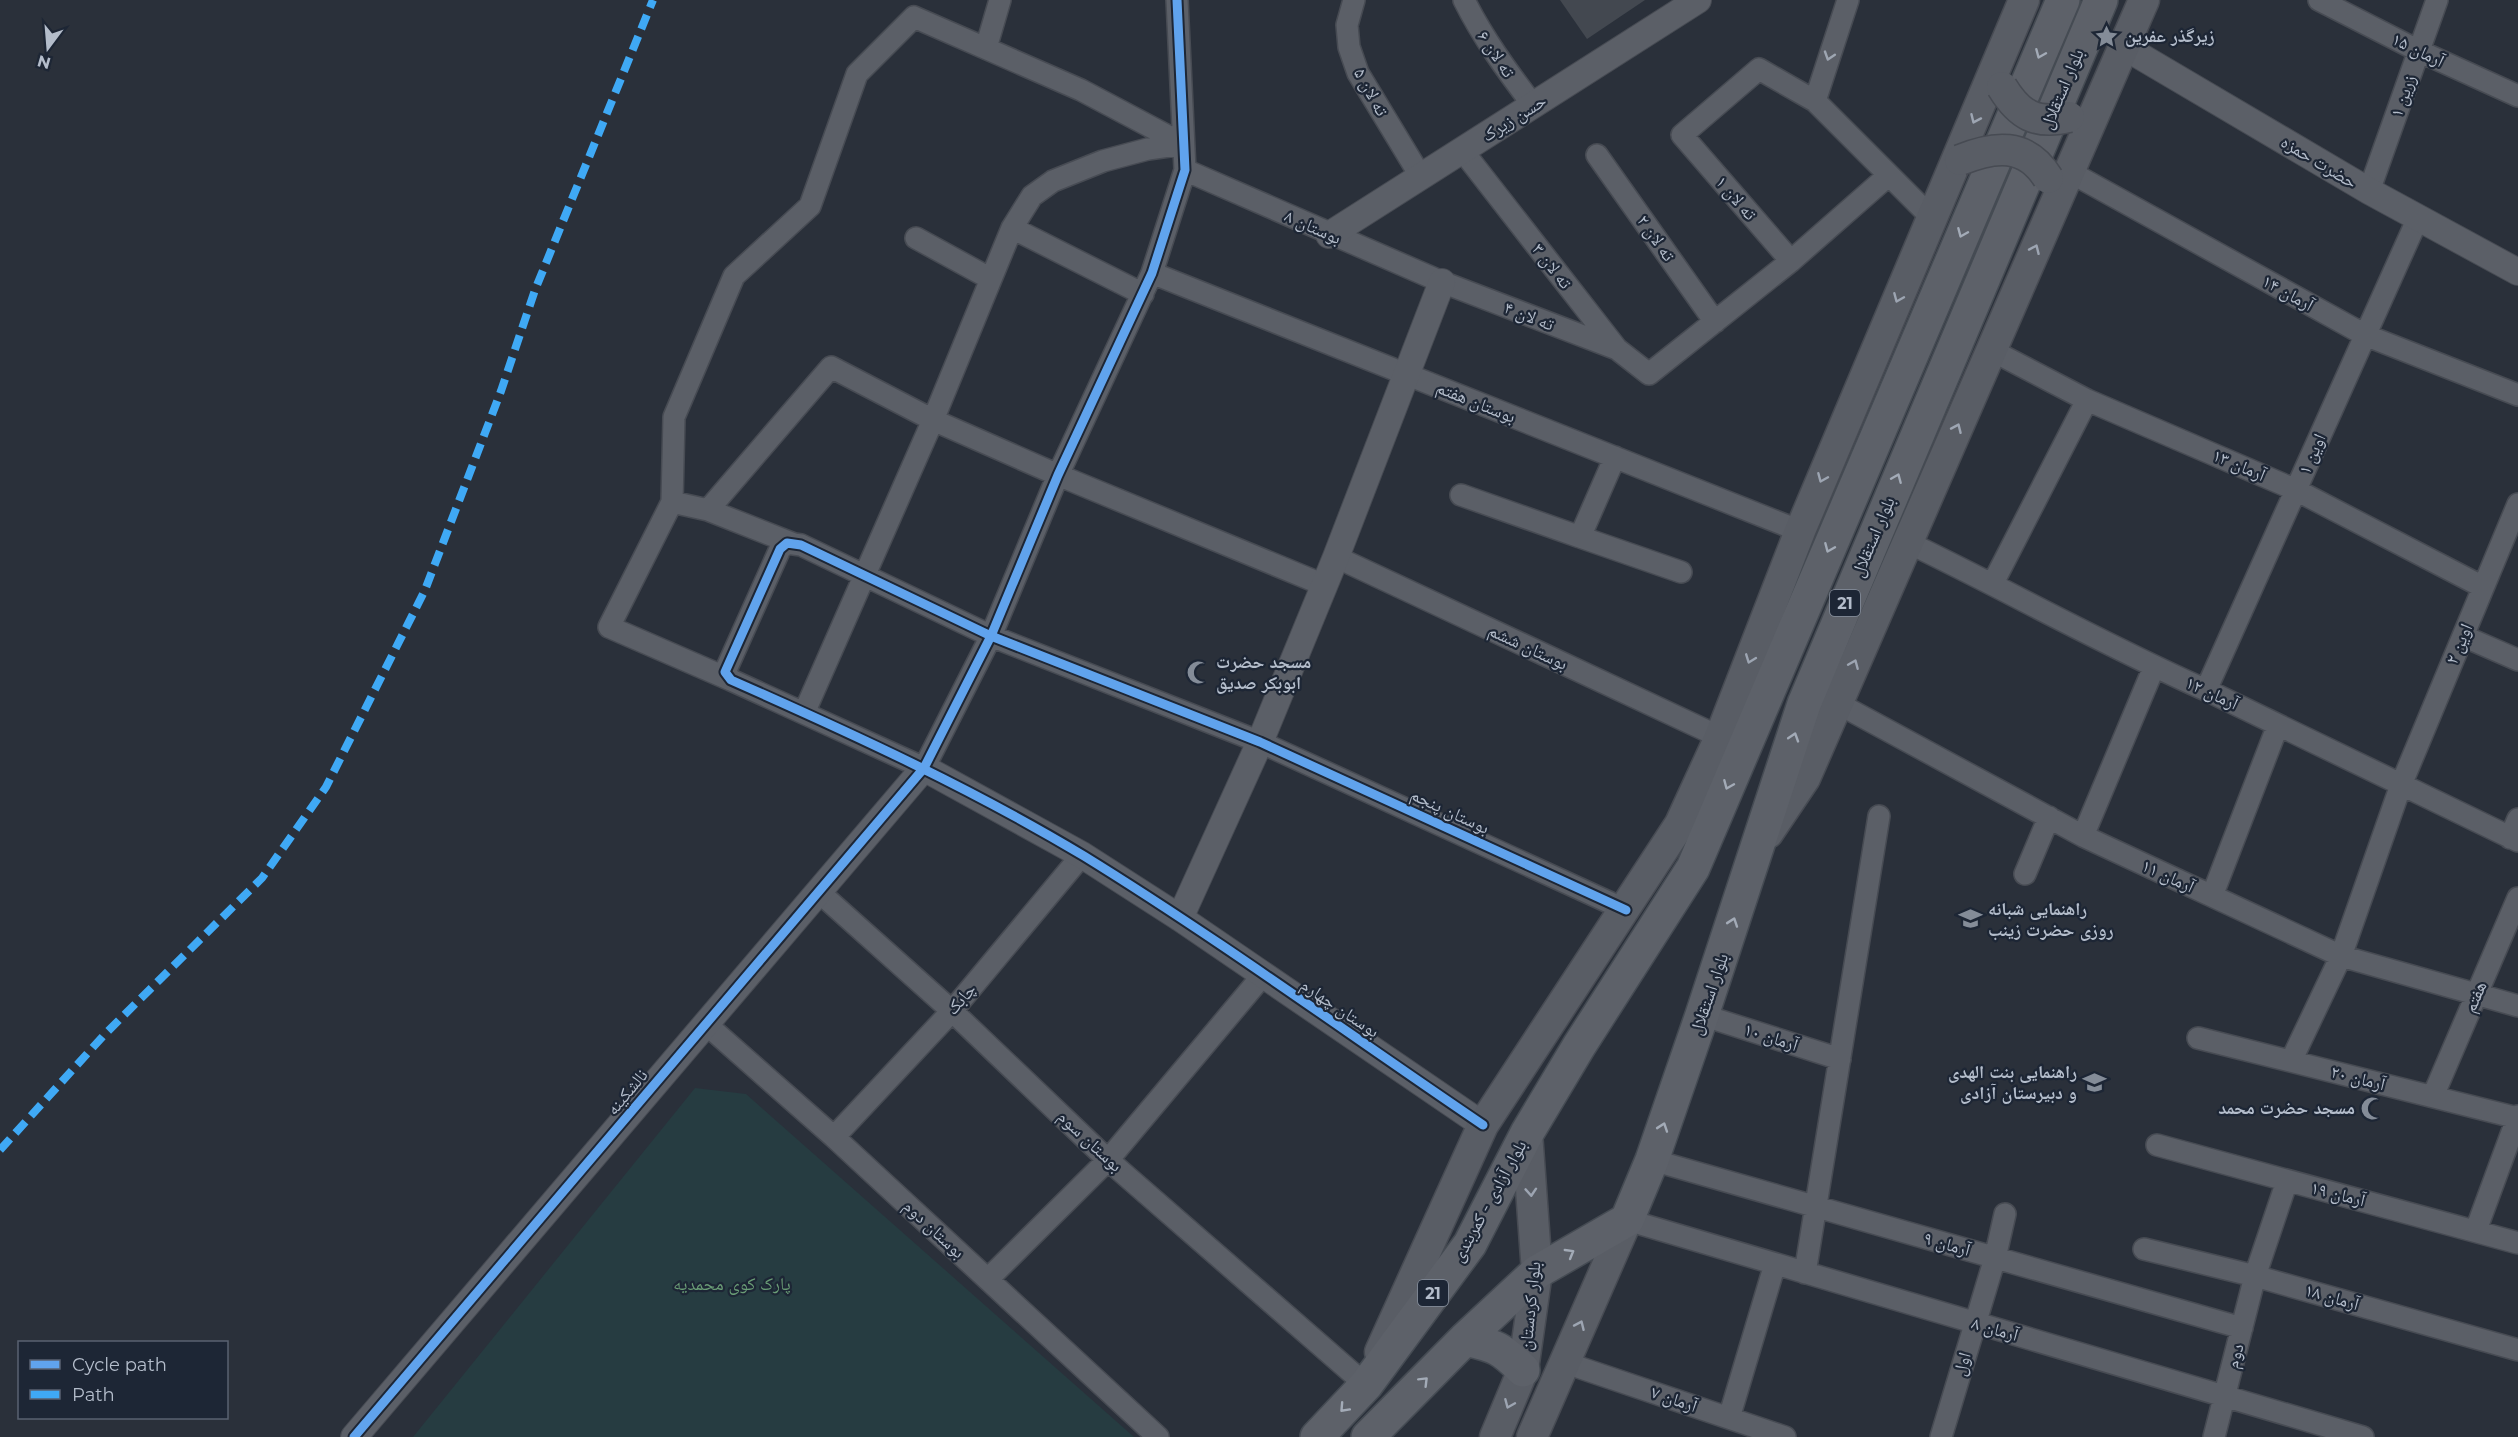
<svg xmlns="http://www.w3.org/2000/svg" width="2518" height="1437" font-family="Montserrat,'Noto Naskh Arabic',sans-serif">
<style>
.green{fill:#263c41}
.building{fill:#434850}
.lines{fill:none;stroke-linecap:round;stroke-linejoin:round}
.minor-casing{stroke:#474b53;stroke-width:24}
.tertiary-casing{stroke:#474b53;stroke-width:28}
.secondary-casing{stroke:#474b53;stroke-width:33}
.primary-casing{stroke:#454b53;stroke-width:36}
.minor{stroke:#5b5f67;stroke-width:21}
.tertiary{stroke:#5b5f67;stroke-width:26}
.secondary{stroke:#595d65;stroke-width:30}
.primary{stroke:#5d6169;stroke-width:33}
.secondary-bridge-casing{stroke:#474b53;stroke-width:33;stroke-linecap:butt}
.secondary-bridge{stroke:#595d65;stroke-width:30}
.quiet{stroke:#3fa9f5;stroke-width:8;stroke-dasharray:15 8;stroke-linecap:butt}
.cycleway-casing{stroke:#1d2635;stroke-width:13}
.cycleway{stroke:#60a3ed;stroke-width:9}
.oneway{stroke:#a3abb7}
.oneway2{stroke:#9ea6b2}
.oneway3{stroke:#9da5b2}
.labels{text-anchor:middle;stroke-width:4.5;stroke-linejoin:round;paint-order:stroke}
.shield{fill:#1d2635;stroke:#87909e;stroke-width:1.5}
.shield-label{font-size:16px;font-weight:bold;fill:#b4bdcb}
.poi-label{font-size:18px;font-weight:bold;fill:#b4bdcb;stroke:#1d2635;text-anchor:start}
.street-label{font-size:18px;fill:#b4bdcb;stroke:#1d2635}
.park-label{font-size:18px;fill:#6a9d76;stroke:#1d2635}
</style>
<rect width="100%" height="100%" fill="#2a303a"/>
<!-- green -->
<path class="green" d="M 695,1088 L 746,1094 L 1134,1437 L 413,1437 Z"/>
<!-- building -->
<path class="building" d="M 1560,0 L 1645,0 L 1587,39 Z"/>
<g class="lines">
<defs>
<path id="minor" d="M 1177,0 L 1185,170 L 1152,273 L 1058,475 L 991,636 L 924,768 L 731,680 L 725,672 L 780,549 L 787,543 L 801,545 L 991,636 L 1260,742 L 1626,910
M 1354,0 L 1347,25 L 1349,47 L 1358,73 L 1421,177
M 1464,0 C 1483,38 1507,71 1533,105
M 1848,0 L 1815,101 L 1931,217
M 2319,0 L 2419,51 L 2518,96
M 986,48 L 1000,0
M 1462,150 L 1617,349 L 1649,374 L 1791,261 L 1889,175
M 1597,155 L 1715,322
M 1185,170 L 1442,282 L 1617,349
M 2068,171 L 2365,335 L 2518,395
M 2369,191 L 2437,0
M 1012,228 L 1143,294
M 916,238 L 991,279
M 1791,261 L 1682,135 L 1759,69 L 1815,101
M 1152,273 L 1800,531
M 1991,350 L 2087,400 L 2296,490 L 2483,587
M 1615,457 L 1580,537 L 1681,572
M 1461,495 L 1580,537
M 672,502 L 674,417 L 734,276 L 810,206 L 857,74 L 914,17 L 1081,90 L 1183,144
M 708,510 L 672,502 L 609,627 L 731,680
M 1907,542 C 2007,590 2104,645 2206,690 L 2518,841
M 794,544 L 708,510 L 831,367 L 933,420 L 1058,475 L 1324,585
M 1336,557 L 1720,737
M 1993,583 L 2087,400
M 2463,636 L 2518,660
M 2206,690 L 2418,218
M 1837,703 L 2083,836 L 2341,956 L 2518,1006
M 804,713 L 933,420 L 1012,228 L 1032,196 L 1053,181 L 1103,161 L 1148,149 L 1183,144
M 2083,836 L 2154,667
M 2510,838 L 2518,819
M 2025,874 L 2049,817
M 819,892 L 952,1011 L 1108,1160 L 1366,1385
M 2212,896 L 2278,725
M 1702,1015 L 1840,1059
M 706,1024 L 834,1137 L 1158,1437
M 2198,1038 L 2518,1118
M 2291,1061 L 2341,956 L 2401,785 L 2518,504
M 2433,1096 L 2518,898
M 834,1137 L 952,1011 L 1082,855
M 2157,1145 L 2518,1243
M 1652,1160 L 2242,1328
M 1627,1220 L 2363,1437
M 2476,1230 L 2518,1116
M 2144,1249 L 2255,1276 L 2518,1350
M 1805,1273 L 1879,816
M 988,1279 L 1108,1160 L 1263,975
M 1563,1362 L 1785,1437
M 1729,1418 L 1775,1264
M 1941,1437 L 1995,1258 L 2005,1214
M 2214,1437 L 2255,1276 L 2287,1181"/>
<path id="tertiary" d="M 2123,46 L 2369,191 L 2518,272
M 1329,235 L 1698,0
M 1180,918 L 1260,742 L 1336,557 L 1442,282
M 354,1437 L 924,768 L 1082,855 L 1180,918 L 1483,1125"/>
<path id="secondary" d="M 1768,833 L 1805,778 L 2144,0
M 1380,1352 L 1483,1125 L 1680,824 L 1720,737 L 1800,531 L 2024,0
M 1495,1437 L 1523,1370 L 1537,1272 L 1527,1133
M 1532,1437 L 1627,1220"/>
<path id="primary" d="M 1465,1339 C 1496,1346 1501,1348 1523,1370
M 1317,1437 L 1366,1385 L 1470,1244 L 1527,1133 L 1579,1046 L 1693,868 L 2063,0
M 1368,1437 L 1465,1339 L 1537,1272 L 1627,1220 L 1652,1160 L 1702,1015 L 1804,704 L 2101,0"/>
</defs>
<!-- minor casing -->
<use href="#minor" class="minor-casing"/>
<!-- tertiary casing -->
<use href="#tertiary" class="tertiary-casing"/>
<!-- secondary casing -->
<use href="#secondary" class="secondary-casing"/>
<!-- primary casing -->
<use href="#primary" class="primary-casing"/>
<!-- minor -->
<use href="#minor" class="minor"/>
<!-- tertiary -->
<use href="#tertiary" class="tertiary"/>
<!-- secondary -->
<use href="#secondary" class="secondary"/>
<!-- primary -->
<use href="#primary" class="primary"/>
<defs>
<path id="secondary-bridge" d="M 2002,87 C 2019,115 2036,125 2069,117
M 1960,160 C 1994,146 2026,142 2048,178"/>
</defs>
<!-- secondary-bridge casing -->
<use href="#secondary-bridge" class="secondary-bridge-casing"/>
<!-- secondary-bridge -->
<use href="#secondary-bridge" class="secondary-bridge"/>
<!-- quiet -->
<path class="quiet" d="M 0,1150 L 105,1034 L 262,878 L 326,787 L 425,590 L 501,391 L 535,290 L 653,0"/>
<defs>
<path id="cycleway" d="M 1483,1125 C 1350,1035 1220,940 1084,856 C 971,788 851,733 731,680 L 725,672 L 780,549 L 787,543 L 801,545 L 991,636 L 1260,742 L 1626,910
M 354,1437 L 924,768 L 991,636 L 1058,475 L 1152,273 L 1185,170 L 1177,0"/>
</defs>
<!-- cycleway casing -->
<use href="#cycleway" class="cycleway-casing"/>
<!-- cycleway -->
<use href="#cycleway" class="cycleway"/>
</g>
<!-- one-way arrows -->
<defs><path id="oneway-chevron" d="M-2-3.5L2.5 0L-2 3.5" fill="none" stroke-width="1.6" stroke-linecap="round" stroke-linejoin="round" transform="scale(1.5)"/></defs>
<g class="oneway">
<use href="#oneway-chevron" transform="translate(2040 54) rotate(113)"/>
<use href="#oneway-chevron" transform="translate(1962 233) rotate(113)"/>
<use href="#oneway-chevron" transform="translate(1897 478) rotate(-67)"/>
<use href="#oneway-chevron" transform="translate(1829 548) rotate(113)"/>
<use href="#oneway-chevron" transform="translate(1794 737) rotate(-72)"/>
<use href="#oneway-chevron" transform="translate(1728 785) rotate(113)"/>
<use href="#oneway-chevron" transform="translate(1733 922) rotate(-71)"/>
<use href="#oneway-chevron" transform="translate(1663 1127) rotate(-71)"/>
<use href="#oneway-chevron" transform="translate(1570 1253) rotate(-30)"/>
<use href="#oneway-chevron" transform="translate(1424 1381) rotate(-45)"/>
<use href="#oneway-chevron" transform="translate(1344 1408) rotate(133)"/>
</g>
<use class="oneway2" href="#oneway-chevron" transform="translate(1829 56) rotate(108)"/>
<g class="oneway3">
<use href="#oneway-chevron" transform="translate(1975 119) rotate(114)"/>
<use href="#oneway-chevron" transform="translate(2035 249) rotate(-66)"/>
<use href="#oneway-chevron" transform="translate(1898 298) rotate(113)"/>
<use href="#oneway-chevron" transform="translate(1957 428) rotate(-66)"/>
<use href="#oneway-chevron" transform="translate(1822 478) rotate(113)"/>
<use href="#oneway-chevron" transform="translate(1750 659) rotate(111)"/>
<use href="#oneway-chevron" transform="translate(1854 664) rotate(-67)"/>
<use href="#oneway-chevron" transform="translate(1531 1192) rotate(86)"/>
<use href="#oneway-chevron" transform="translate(1580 1325) rotate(-66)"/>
<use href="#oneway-chevron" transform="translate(1509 1404) rotate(113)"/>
</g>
<!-- icons -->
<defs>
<symbol id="sight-bare" viewBox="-9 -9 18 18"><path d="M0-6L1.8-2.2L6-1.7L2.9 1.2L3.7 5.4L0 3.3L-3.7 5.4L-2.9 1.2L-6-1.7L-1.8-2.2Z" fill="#848c98" stroke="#1d2635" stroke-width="2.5" paint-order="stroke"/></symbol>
<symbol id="mosque-bare" viewBox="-9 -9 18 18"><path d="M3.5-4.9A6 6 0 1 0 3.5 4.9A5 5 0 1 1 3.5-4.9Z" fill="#848c98" stroke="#1d2635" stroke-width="2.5" paint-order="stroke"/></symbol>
<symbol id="school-bare" viewBox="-9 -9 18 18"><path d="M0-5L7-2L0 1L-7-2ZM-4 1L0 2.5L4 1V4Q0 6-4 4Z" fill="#848c98" stroke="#1d2635" stroke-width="2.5" paint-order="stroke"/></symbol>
</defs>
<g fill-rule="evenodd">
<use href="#sight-bare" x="2090" y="20" width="33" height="33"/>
<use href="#mosque-bare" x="1182" y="656" width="33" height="33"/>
<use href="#school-bare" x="1954" y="902" width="33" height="33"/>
<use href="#school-bare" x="2078" y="1066" width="33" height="33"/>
<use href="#mosque-bare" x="2356" y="1092" width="33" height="33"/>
</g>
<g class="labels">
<!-- shield labels -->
<g class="shield">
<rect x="1830" y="590" width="30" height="26" rx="4.5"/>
<rect x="1418" y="1280" width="30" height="26" rx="4.5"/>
</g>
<g class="shield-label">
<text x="1845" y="609">21</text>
<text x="1433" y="1299">21</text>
</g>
<!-- poi labels -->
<g class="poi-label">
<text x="2125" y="42">زیرگذر عفرین</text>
<text x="1216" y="668">مسجد حضرت<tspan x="1216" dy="21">ابوبکر صدیق</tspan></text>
<text x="1988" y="915">راهنمایی شبانه<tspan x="1988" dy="21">روزی حضرت زینب</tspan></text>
<text x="2077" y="1078" text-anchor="end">راهنمایی بنت الهدی<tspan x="2077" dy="21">و دبیرستان آزادی</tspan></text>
<text x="2355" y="1114" text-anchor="end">مسجد حضرت محمد</text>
</g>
<!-- street labels -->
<g class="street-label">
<text transform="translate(2418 50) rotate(26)" y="6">آرمان ۱۵</text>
<text transform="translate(1496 54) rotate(56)" y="6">ته لان ۶</text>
<text transform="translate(2062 89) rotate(-67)" y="6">بلوار استقلال</text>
<text transform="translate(1371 92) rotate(61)" y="6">ته لان ۵</text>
<text transform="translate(2403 96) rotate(-70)" y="6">زرین ۱</text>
<text transform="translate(1514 118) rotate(-32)" y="6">حسن زیرک</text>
<text transform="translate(2319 162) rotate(31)" y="6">حضرت حمزه</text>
<text transform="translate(1736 198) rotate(49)" y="6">ته لان ۱</text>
<text transform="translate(1313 227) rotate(24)" y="6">بوستان ۸</text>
<text transform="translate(1656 238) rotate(55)" y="6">ته لان ۲</text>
<text transform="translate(1552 266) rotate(52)" y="6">ته لان ۳</text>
<text transform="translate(2288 293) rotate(29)" y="6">آرمان ۱۴</text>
<text transform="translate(1529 316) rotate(21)" y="6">ته لان ۴</text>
<text transform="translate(1476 402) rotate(22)" y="6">بوستان هفتم</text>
<text transform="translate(2312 454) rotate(-66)" y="6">اوین ۱</text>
<text transform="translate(2239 465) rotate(23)" y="6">آرمان ۱۳</text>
<text transform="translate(1873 537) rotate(-67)" y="6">بلوار استقلال</text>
<text transform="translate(2459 644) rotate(-67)" y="6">اوین ۲</text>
<text transform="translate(1528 647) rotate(25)" y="6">بوستان ششم</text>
<text transform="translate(2212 693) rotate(25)" y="6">آرمان ۱۲</text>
<text transform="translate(1450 811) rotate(25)" y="6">بوستان پنجم</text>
<text transform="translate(2168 876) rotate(25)" y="6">آرمان ۱۱</text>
<text transform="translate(1709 994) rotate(-71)" y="6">بلوار استقلال</text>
<text transform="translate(2475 997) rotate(-67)" y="6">هفتم</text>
<text transform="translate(961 999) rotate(-49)" y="6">چابک</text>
<text transform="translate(1340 1008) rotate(34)" y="6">بوستان چهارم</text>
<text transform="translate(1771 1037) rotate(18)" y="6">آرمان ۱۰</text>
<text transform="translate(2358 1078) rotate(14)" y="6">آرمان ۲۰</text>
<text transform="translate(627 1092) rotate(-50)" y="6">نالشکینه</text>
<text transform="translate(1090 1141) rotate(43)" y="6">بوستان سوم</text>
<text transform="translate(2338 1194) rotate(14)" y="6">آرمان ۱۹</text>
<text transform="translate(1489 1201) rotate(-61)" y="6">بلوار آزادی - کمربندی</text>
<text transform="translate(934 1229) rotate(43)" y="6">بوستان دوم</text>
<text transform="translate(1947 1244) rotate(16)" y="6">آرمان ۹</text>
<text transform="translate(2332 1297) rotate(16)" y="6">آرمان ۱۸</text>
<text transform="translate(1530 1306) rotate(-84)" y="6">بلوار کردستان</text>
<text transform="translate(1995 1329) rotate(16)" y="6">آرمان ۸</text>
<text transform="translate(2235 1356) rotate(-76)" y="6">دوم</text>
<text transform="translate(1962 1364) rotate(-74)" y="6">اول</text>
<text transform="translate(1674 1399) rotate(19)" y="6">آرمان ۷</text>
</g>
<!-- park labels -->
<g class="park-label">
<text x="732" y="1290">پارک کوی محمدیه</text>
</g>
</g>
<!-- legend -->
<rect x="18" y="1341" width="210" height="78" fill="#1d2635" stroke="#596271" stroke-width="1.5"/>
<rect x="30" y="1360" width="30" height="9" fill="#60a3ed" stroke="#596271" stroke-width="1.5"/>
<text x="72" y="1371" font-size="18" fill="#b4bdcb">Cycle path</text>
<rect x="30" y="1390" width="30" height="9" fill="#3fa9f5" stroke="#596271" stroke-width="1.5"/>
<text x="72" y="1401" font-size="18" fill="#b4bdcb">Path</text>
<!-- north arrow -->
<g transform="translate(48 48) rotate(196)" stroke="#1d2635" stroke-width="4.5" paint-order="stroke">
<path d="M0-4.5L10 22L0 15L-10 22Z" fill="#b4bdcb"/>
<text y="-9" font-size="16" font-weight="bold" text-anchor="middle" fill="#b4bdcb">N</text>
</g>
</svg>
